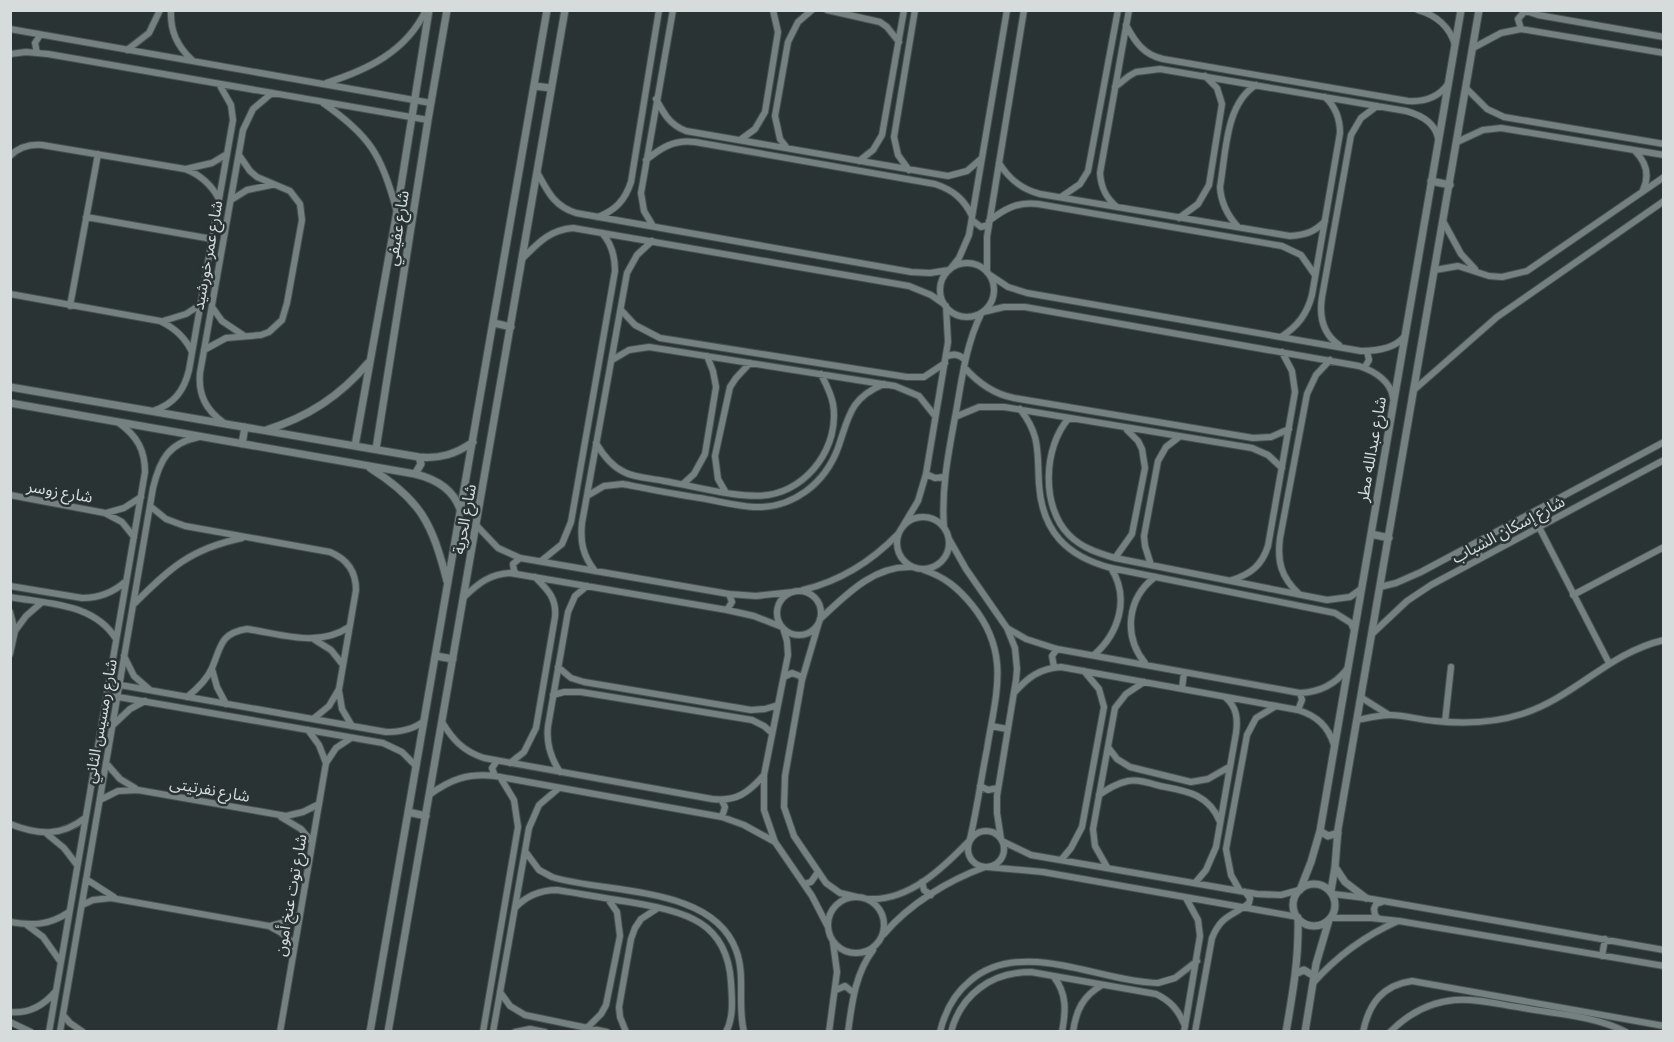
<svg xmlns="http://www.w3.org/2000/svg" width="1674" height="1042" font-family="Barlow,'Noto Sans Arabic',sans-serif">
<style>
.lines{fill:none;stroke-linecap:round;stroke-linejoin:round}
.minor-casing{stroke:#485150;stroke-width:8}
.tertiary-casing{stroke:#485150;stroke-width:9}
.minor{stroke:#758080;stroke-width:6}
.tertiary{stroke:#758080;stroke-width:7}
.labels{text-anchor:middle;stroke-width:5;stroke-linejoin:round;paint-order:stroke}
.street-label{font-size:16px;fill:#d5dcdb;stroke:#293333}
</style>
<rect width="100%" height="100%" fill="#293333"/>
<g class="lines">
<defs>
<path id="minor" d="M 171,10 C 170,31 177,46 192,60
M 827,10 L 880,22 L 887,27 L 899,42
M 1418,10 C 1436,15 1450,27 1455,45
M 1523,10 L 1538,15 L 1664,37
M 1126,25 C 1135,42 1144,55 1163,59 L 1408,101 C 1424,102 1438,98 1448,84
M 10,29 L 431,103
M 1521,29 L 1518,19 L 1525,11
M 1473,48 L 1501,33 L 1521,29 L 1664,53
M 127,50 L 149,33 L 160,10
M 37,53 L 35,43 L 40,35
M 10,54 L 26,52 L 48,54 L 428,120
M 326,83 C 367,70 406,52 426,10
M 1115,87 L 1129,76 L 1136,72 L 1160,69 L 1406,111 C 1421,115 1435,123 1438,138
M 1466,88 L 1487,109 L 1504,117 L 1664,144
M 656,99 C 664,114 670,125 686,131 L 948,176 L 967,171 L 982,158
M 323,103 C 369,135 382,155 396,209
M 740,140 L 755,129 L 765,112 L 778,32 L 773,10
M 1457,142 L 1483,130 L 1501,128 L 1664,155
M 787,148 L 780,139 L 775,116 L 788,42 L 798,22 L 812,10
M 1635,151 C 1646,162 1650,175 1643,190
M 10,156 C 19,147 29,144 42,145 L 185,169 C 201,175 211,184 219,199
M 646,160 C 661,148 674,139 695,142 L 935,184 C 953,190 964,199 972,216
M 859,161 L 873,150 L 882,135 L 904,10
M 999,163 C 1009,179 1021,189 1040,194 L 1290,236 C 1305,235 1315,232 1325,221
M 186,169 L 212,163 L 227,154
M 909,170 L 898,155 L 894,137 L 915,10
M 537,172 C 548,192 554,206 576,213 L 911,272 L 930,273 L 949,270
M 1061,197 L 1080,184 L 1088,171 L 1118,10
M 231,200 L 247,190 L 271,185
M 1117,207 C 1106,198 1101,188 1100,173 L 1129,10
M 86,217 L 212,239
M 598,217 C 616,210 625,200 631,182 L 659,10
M 1179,218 L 1198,204 L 1209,185 L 1222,104 L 1217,88 L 1205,76
M 972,220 L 981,227 L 988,225
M 989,221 C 1004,209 1019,201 1038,204 L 1282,246 L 1301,255 L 1315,275
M 1443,221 L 1461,254 L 1475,269
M 653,226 L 644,211 L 641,193 L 673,10
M 1238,227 C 1227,215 1221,203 1220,187 C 1226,154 1225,104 1256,85
M 523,258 C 539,242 550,230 573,228 L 909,286 L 931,295 L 944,304
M940 290a27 27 0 1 1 54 0a27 27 0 1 1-54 0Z
M 951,268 L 959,258 L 969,235 L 1007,10
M 1435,270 L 1458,266 L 1489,276 L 1502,277 L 1527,271 L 1664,177
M 987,272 L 987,237 L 1024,10
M 990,275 L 1008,287 L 1027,293 L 1361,351 C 1377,351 1394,349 1404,337
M 10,294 L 160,321 C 175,328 185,337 192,352
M 70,306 L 98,154
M 212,307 L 222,321 L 243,335
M 621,310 L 635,325 L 660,338 L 907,377 L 924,377 L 945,363
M 983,312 L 1004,307 L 1025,307 L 1359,366 C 1374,371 1391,381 1393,398
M 163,321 L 186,314 L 200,305
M 1281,337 C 1298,326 1307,314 1312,295 L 1340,133 C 1340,119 1336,107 1325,97
M 1339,345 C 1322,333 1319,316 1322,297 L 1351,135 L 1361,118 L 1377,106
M 204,350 L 226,338 L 261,335 L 269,332 L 282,320 L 287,303 L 302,220 L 300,204 L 290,191 L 257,177 L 250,171 L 239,155
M 946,357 C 953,353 959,354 965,360
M 612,360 L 629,350 L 649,347 L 895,386 L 919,396 L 935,416
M 964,367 C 978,383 993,394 1014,398 L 1253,438 L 1271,437 L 1289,429
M 1365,367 L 1369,360 L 1367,351
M 1415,389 L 1497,317 L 1664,201
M 1020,409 C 1041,436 1037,452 1039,484 C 1042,531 1066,556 1111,568 L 1335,613 L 1351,623 L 1354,630
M 153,411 C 174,404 184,391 189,370 L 233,120 L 231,105 L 219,84
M 955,417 L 979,407 L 1004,407 L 1252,448 L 1268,455 L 1282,468
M 1069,418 C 1043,447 1041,507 1069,535 C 1082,548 1098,553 1115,558 L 1327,600 L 1350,597 L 1361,589
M 224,423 C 206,410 198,395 200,373 L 243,130 L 253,109 L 272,93
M 596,443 C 603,455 611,466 624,472 C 635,478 651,478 664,481 C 694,486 739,499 768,495 C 809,489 840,445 833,404 C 831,393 826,384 821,374
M 926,474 L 935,478 L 944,477
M 683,484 L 694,474 L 705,454 L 716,387 L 713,371 L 707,356
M 725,491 L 718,479 L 715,456 L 730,387 L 736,378 L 750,363
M 10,495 L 105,513 L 122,522 L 134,537
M 587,496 L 604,486 L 623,484 C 649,489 674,494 700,498 C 718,501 736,506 754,507 C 793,509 825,483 838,448 C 849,416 850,398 884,384
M 150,506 L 166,519 L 185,526 L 330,552 C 347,559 356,571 356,590 L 339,689 L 329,706 L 313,719
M 106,513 L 124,508 L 141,497
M897 543a26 26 0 1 1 52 0a26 26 0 1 1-52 0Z
M 477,526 L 498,548 L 520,558 L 729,594 L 756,596 L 793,592
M 903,526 L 918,501 L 926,474 L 948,342 L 946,306
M 944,527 C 941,488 949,450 956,412 C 962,378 966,345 981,314
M 1539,527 L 1609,663
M 949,539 L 966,569 L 1007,628 L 1015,648 L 1017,669 L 1016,680 L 997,796 L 997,813 L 1001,839
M 1474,544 L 1481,558
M 1115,558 L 1132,534 L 1145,468 L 1142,449 L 1138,441 L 1127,430
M 541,561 L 562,544 L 571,522 L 615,271 C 615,256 612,244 602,233
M 1151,565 L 1145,546 L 1144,536 L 1158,461 L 1166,447 L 1179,437
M 924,570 C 945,577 958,588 972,605 C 1011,653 996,693 987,749 C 981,779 977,809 970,839
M 595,571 C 583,556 580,542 582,523 L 627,273 L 637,255 L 652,241
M 516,573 L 514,571 L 513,564 L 520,558
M 1232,580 C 1251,574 1262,565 1268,546 L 1295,392 L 1292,371 L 1282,352
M 10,586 L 82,598 C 99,598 113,593 126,581
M 1380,587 L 1396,583 L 1421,572 L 1664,442
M 803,590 C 840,581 871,562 898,534
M777 613a22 22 0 1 1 44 0a22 22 0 1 1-44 0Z
M 1299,594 C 1281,577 1277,562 1280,538 L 1307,394 L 1316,375 L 1330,360
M 1573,595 L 1664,547
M 465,596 C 479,583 490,574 510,573 L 727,610 L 754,616 L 782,627
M 10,597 C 48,604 94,603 116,639
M 133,605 C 170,568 190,549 242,538
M 727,610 L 732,602 L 729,594
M 10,612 L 15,631 L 10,654
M 820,619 C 845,596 873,566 910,567
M 819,622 L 802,680 L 785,776 L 784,807 L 794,836 L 826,883 L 840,893 L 857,897
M 783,628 L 787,641 L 788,655 L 764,775 L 764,810 L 775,842 L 812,896 L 828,927
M 1007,628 L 1026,639 L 1057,649 L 1300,693 C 1320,692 1335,685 1347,669
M 15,631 L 26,616 L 41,603
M 1373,633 L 1407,601 L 1431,585 L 1664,460
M 315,640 L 331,650 L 343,665
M 1094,655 C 1119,633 1130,598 1111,568
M 124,656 L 134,676 L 150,690
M 1145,663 C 1123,636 1127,598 1155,577
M 558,667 L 571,678 L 584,682 L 751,710 L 765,709 L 778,705
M 1054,667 L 1052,656 L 1057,649
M 212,669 L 217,687 L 226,704
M 784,677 L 792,673 L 800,676 L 802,680
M 109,683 L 386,732 C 400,732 413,730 424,721
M 1182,689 L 1184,672
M 339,691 L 342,709 L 352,726
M 1014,693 C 1027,678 1040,668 1061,667 L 1298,710 C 1317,716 1328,726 1334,745
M 107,695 L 383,743 L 402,752 L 416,766
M 553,695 L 564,692 L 581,692 L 752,720 L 764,726 L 772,733
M 187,697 C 197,689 207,680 212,668 C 221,647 220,633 247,629 C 282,634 318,648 349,627
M 1362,698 L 1389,715
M 1298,710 L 1302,700 L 1300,693
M 1358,720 C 1368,718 1379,715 1390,715 C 1405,715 1420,720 1435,721 C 1464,724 1494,723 1522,714 C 1575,697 1608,653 1664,640
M 442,722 C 453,740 463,751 484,758 L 712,799 C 737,802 749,792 764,775
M 1445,722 L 1451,667
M 113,725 L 130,709 L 145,701
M 991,726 L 1007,729
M 308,730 L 319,745 L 326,763
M 1108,747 L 1117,759 L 1130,767 L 1191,782 L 1208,779 L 1229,767
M 106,763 L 120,779 L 135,788
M 510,763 L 524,752 L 536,728 L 555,617 C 557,598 547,589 535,577
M 560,772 C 550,757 546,743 548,726 L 568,612 L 575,596 L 587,586
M 495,776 L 492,768 L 497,761
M 980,786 L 988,790 L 998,788
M 429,795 C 451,779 468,773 495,776 L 722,817 L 744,825 L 775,842
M 1099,795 C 1108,789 1117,783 1128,781 C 1138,779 1150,783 1160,786 C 1187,791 1209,794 1220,822
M 100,800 L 118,791 L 138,790 L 286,816 L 303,812 L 319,804
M 281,817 L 301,829 L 312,842
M 722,817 L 725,807 L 722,801
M 10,824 C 38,835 61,837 85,818
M968 849a18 18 0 1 1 36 0a18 18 0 1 1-36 0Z
M 47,834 L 64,848 L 77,865
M 1002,841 L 1031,855 L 1257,894 L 1281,895 L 1299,890
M 525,851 L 539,870 L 552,877 C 607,894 712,885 736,950 C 746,976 737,1005 744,1032
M 1061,860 L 1071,848 L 1082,827 L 1104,707 L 1099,689 L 1084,671
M 987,867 L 1043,872 L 1298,917
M 1107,867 L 1095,846 L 1093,829 L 1115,708 L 1126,694 L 1144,682
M 86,879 L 114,897
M 922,882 L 924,890 L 931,895
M 1195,883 L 1206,870 L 1216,847 L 1236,733 C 1238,719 1237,707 1225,697
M 804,884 L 811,882 L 818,872
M 1240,891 L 1231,875 L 1226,849 L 1247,735 L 1256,718 L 1276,706
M 1333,894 L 1366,898 L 1664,950
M828 925a28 28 0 1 1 56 0a28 28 0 1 1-56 0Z
M 869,899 C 909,901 943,868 969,841
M 82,905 L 93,900 L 111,898 L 269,926 L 280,932 L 295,944
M 515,908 C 527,895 540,890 557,890 C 583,894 609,899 635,903 C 685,912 727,921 731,982 C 732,998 734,1017 726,1032
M 1331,918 L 1371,918 L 1399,921 L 1664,966
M 1378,918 L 1375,915 L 1374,909 L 1376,904 L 1382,902
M 10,922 C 33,926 50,925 69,912
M 27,925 L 43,937 L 60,961
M 270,926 L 288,921 L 300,914
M 884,934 C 909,904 949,880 985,867
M 1602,956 L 1605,939
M 1054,977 C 1067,994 1066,1011 1062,1032
M 1313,983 C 1338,955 1364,936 1398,921
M 836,990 L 845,986 L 854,993
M 500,992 L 510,1006 L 525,1015 L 607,1032
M 10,1012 C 29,1014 43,1006 55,992
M 63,1015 L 70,1023 L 83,1032
M 10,1022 L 31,1032
M 587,1028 L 601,1014 L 606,1005 L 620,936 L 617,912 L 608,899
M 49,1032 L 145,472 C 145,450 137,436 119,423
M 60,1032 L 153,488 C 160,459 169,443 199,437
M 280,1032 L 326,763 L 336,748 L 351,738
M 483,1032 L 518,827 L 514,800 L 500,777
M 493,1032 L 529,828 L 539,805 L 559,788
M 515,1032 L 530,1029 L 545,1032
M 626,1032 L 620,1017 L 619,1007 L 631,939 L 635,928 L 641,919 L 658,908
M 829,1032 L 837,972 L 833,942
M 848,1032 C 852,1003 855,974 873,950
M 940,1032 C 945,1011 954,994 970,981 C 1021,937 1100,982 1158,983 L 1175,978 L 1197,961
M 951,1032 C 961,994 992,972 1031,972 L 1156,994 C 1171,1001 1179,1011 1185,1026
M 1073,1032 C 1076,1010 1083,996 1102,985
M 1184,1032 L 1200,936 L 1198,920 L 1186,898
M 1195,1032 L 1212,938 C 1222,914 1232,917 1249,903 L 1250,898 L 1245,892
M 1363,1032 C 1369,1003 1383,985 1412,981 L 1664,1026
M 1390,1032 C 1408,1014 1431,1002 1455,1000 C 1477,998 1501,1005 1523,1008 C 1556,1014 1595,1016 1626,1032"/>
<path id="tertiary" d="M 534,86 L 551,88
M 1431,181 L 1450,185
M 494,323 L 511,327
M 10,387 L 419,457 C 440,459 456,454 473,442
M 10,403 L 415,474 C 436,479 453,489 460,509
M 266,430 C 308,417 340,396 368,363
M 242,444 L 245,427
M 355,446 L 397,211 L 429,10
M 376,449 L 428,120 L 447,10
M 370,468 C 421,500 432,523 447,581
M 415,474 L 421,464 L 419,457
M 1371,534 L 1389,538
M 436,656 L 453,659
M 408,812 L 426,816
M 1320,831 L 1328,836 L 1338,833
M 1335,867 L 1345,882 L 1366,898
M1293 905a21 21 0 1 1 42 0a21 21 0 1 1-42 0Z
M 1300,890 L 1311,862 L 1320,831 L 1461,10
M 1331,891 L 1335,867 L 1338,829 L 1479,10
M 1297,973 L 1304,970 L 1314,976
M 370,1032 L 547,10
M 388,1032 L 565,10
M 1286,1032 C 1293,992 1299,958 1298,918
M 1305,1032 L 1316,964 L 1329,920"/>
</defs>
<!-- minor casing -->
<use href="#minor" class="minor-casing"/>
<!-- tertiary casing -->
<use href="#tertiary" class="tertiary-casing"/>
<!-- minor -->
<use href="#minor" class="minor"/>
<!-- tertiary -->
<use href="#tertiary" class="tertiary"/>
</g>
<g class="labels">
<!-- street labels -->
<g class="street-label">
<text transform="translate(397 228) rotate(-81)" y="6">شارع عفيفي</text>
<text transform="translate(207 255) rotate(-80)" y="6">شارع عمر خورشيد</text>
<text transform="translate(1371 449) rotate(-80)" y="6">شارع عبدالله مطر</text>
<text transform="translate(60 491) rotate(10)" y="6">شارع زوسر</text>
<text transform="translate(464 519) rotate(-80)" y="6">شارع الحرية</text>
<text transform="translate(1508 529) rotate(-28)" y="6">شارع إسكان الشباب</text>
<text transform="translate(100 721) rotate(-80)" y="6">شارع رمسيس الثاني</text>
<text transform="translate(210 789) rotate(10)" y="6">شارع نفرتيتى</text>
<text transform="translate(290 895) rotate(-80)" y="6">شارع توت عنخ أمون</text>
</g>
</g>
<!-- border -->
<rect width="1674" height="1042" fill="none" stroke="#d5dcdb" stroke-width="24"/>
</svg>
